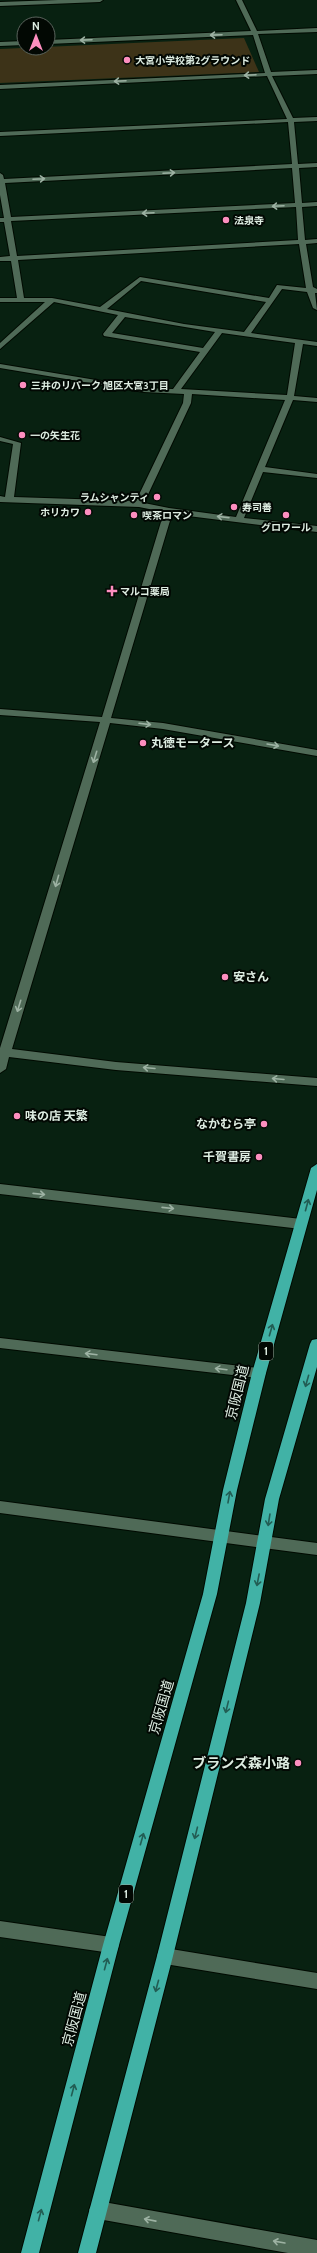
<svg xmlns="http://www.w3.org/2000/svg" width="317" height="2253" font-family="Cabin,'Noto Sans JP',sans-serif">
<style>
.green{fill:#3d3318}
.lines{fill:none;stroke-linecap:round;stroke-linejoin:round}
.minor-casing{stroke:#000a01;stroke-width:2}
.highway-casing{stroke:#000a01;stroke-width:2}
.minor{fill:#4f6a57;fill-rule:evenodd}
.highway{fill:#41b2a6;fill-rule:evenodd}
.oneway{stroke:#9db2a3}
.oneway2{stroke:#225d54}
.poi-dot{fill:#fd8ebf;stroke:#020803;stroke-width:1.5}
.labels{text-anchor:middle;stroke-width:4;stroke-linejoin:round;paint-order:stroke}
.far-poi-label{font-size:10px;font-weight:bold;fill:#ddece1;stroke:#020803;text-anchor:start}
.shield{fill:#020803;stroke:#9ba89e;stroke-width:1}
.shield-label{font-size:11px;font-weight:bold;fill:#ddece1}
.poi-label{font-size:12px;font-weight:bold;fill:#ddece1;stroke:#020803;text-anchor:start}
.near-street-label{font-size:14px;fill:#ddece1;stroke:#020803}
.near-poi-label{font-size:14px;font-weight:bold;fill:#ddece1;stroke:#020803;text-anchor:end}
</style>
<rect width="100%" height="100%" fill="#082111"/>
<!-- green -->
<path class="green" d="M 244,38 L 259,72 L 0,83 L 0,49 Z"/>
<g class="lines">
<defs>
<path id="minor" d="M 58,0 L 103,0 L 100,2 L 0,6 L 0,2 Z
M 236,0 L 242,0 L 257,31 L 317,28 L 317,32 L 258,34 L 271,72 L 317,70 L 317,74 L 272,76 L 293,118 L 317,117 L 317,121 L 294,122 L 298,164 L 317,163 L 317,167 L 299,168 L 302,203 L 317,202 L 317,206 L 302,207 L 305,240 L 317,239 L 317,243 L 306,244 L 313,287 L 317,289 L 317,293 L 315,293 L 317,310 L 313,308 L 307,292 L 282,289 L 251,333 L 317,342 L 317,346 L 303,344 L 294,396 L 317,398 L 317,402 L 293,400 L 265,467 L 317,474 L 317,478 L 263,472 L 244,518 L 317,526 L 317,532 L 172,514 L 111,718 L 163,723 L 317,750 L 317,756 L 163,729 L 110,723 L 12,1049 L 116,1062 L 317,1078 L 317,1086 L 116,1070 L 9,1057 L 6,1069 L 0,1073 L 0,1048 L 100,722 L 0,715 L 0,709 L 102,717 L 164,512 L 139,507 L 0,502 L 0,496 L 5,497 L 13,444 L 0,441 L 0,437 L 21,443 L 14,497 L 136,501 L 183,403 L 184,394 L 144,392 L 0,368 L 0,364 L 144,388 L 173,389 L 200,352 L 104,336 L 103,334 L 118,315 L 54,302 L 0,349 L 0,343 L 45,302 L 0,302 L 0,298 L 17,298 L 11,261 L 0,261 L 0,257 L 10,256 L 4,222 L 0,222 L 0,218 L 4,218 L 0,195 L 0,173 L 3,175 L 4,179 L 292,164 L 288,122 L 0,136 L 0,132 L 287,119 L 267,76 L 0,89 L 0,85 L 265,73 L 253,35 L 48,44 L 48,40 L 251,31 ZM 292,168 L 295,203 L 11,217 L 5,183 ZM 296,207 L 298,240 L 17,256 L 11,221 ZM 299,244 L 306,288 L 277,285 L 269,298 L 140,277 L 100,307 L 52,298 L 24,298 L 18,260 ZM 141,281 L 266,302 L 244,332 L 184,324 L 107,309 ZM 125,317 L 215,332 L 203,348 L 112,333 ZM 222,333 L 295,343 L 287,395 L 181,389 ZM 192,394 L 285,400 L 236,517 L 169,508 L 144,503 L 191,403 Z
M 24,41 L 24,45 L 0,46 L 0,42 Z
M 0,1184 L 301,1219 L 305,1221 L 307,1224 L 305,1227 L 301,1229 L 0,1194 Z
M 0,1338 L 259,1368 L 264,1369 L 266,1373 L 264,1377 L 259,1378 L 0,1348 Z
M 0,1501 L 317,1543 L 317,1555 L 0,1513 Z
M 0,1921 L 111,1937 L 117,1939 L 119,1945 L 117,1951 L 111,1953 L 0,1937 Z
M 165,1948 L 317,1973 L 317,1989 L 165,1964 L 159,1962 L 157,1956 L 159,1950 Z
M 98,2201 L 317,2240 L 317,2253 L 288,2253 L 98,2219 L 92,2216 L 89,2210 L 92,2204 Z"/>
<path id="highway" d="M 317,1164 L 317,1190 L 266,1373 L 237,1490 L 217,1594 L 119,1945 L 39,2253 L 21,2253 L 103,1945 L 203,1594 L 223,1490 L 252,1373 L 311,1168 Z
M 317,1339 L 317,1367 L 279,1499 L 260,1603 L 173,1956 L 96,2253 L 78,2253 L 157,1956 L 246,1603 L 265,1499 L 310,1344 L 312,1340 Z"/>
</defs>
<!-- minor casing -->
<use href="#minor" class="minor-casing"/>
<!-- highway casing -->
<use href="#highway" class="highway-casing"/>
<!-- minor -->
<use href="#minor" class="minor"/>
<!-- highway -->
<use href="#highway" class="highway"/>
</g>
<!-- one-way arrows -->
<defs><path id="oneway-shaft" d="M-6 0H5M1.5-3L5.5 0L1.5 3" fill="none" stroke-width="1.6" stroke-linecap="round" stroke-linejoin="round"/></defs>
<g class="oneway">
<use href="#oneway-shaft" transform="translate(216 35) rotate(178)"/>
<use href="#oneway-shaft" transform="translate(86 40) rotate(178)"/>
<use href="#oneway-shaft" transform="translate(250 75) rotate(177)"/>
<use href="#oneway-shaft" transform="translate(120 81) rotate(177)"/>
<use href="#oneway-shaft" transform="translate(169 173) rotate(-3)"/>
<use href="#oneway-shaft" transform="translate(39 179) rotate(-3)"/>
<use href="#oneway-shaft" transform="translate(278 206) rotate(177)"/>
<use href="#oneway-shaft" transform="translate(148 213) rotate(177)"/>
<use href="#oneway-shaft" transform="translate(223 517) rotate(-173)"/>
<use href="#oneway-shaft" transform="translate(145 724) rotate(7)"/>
<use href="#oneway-shaft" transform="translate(273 745) rotate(10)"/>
<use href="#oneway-shaft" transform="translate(95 757) rotate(107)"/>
<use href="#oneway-shaft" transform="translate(57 881) rotate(106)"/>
<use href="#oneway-shaft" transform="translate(19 1006) rotate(107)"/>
<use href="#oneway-shaft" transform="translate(149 1068) rotate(-175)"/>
<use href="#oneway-shaft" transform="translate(278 1079) rotate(-175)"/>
<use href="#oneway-shaft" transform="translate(39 1194) rotate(6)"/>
<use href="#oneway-shaft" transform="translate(168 1208) rotate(6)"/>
<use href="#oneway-shaft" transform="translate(91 1354) rotate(-173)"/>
<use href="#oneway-shaft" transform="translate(221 1369) rotate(-173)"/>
<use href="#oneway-shaft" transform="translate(150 2220) rotate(-169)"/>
<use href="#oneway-shaft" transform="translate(279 2242) rotate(-170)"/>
</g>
<g class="oneway2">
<use href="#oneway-shaft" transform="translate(307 1205) rotate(-75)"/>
<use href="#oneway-shaft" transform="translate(271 1330) rotate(-74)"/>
<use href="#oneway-shaft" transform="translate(307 1381) rotate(106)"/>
<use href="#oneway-shaft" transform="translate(229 1497) rotate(-80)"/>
<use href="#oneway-shaft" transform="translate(269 1520) rotate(99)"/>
<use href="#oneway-shaft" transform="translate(258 1580) rotate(101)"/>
<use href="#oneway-shaft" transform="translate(227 1707) rotate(104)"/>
<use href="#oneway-shaft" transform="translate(196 1833) rotate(104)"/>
<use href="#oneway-shaft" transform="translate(142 1839) rotate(-74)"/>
<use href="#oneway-shaft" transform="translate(106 1964) rotate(-75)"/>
<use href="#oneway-shaft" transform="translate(157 1986) rotate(105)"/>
<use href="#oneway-shaft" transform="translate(73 2090) rotate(-75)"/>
<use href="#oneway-shaft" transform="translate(40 2215) rotate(-75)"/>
</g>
<!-- markers -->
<g class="poi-dot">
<circle cx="127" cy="60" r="4"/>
<circle cx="226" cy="220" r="4"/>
<circle cx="23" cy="385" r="4"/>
<circle cx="22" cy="435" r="4"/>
<circle cx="157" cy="497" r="4"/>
<circle cx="234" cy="507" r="4"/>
<circle cx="88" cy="512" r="4"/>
<circle cx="134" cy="515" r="4"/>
<circle cx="286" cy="515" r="4"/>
<path d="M110 585h4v4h4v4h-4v4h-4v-4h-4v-4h4z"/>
<circle cx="143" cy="743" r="4"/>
<circle cx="225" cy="977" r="4"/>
<circle cx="17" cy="1116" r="4"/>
<circle cx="264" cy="1124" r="4"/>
<circle cx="259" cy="1157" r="4"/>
<circle cx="298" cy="1763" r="4"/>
</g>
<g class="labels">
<!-- far-poi labels -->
<g class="far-poi-label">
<text x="135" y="64">大宮小学校第2グラウンド</text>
<text x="234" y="224">法泉寺</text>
<text x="31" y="389">三井のリパーク 旭区大宮3丁目</text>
<text x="30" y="439">一の矢生花</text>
<text x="149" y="501" text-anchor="end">ラムシャンティ</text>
<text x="242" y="511">寿司善</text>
<text x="80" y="516" text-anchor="end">ホリカワ</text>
<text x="142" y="519">喫茶ロマン</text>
<text x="286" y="531" text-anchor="middle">グロワール</text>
<text x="120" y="595">マルコ薬局</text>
</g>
<!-- shield labels -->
<g class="shield">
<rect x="259" y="1342" width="14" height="18" rx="3"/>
<rect x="119" y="1885" width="14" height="18" rx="3"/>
</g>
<g class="shield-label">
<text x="266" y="1355">1</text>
<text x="126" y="1898">1</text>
</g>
<!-- poi labels -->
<g class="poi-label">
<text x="151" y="747">丸徳モータース</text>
<text x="233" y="981">安さん</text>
<text x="25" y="1120">味の店 天繁</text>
<text x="256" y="1128" text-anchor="end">なかむら亭</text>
<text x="251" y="1161" text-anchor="end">千賀書房</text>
</g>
<!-- near-street labels -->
<g class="near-street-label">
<text transform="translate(237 1392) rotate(-76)" y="5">京阪国道</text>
<text transform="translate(161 1707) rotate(-74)" y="5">京阪国道</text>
<text transform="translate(74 2019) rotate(-75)" y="5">京阪国道</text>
</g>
<!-- near-poi labels -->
<g class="near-poi-label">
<text x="290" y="1768">ブランズ森小路</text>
</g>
</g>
<!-- north arrow -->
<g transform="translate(36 36)"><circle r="19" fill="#020803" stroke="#5a635c"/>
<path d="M0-3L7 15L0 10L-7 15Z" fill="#fd8ebf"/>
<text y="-6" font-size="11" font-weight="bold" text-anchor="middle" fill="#ddece1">N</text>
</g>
</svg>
